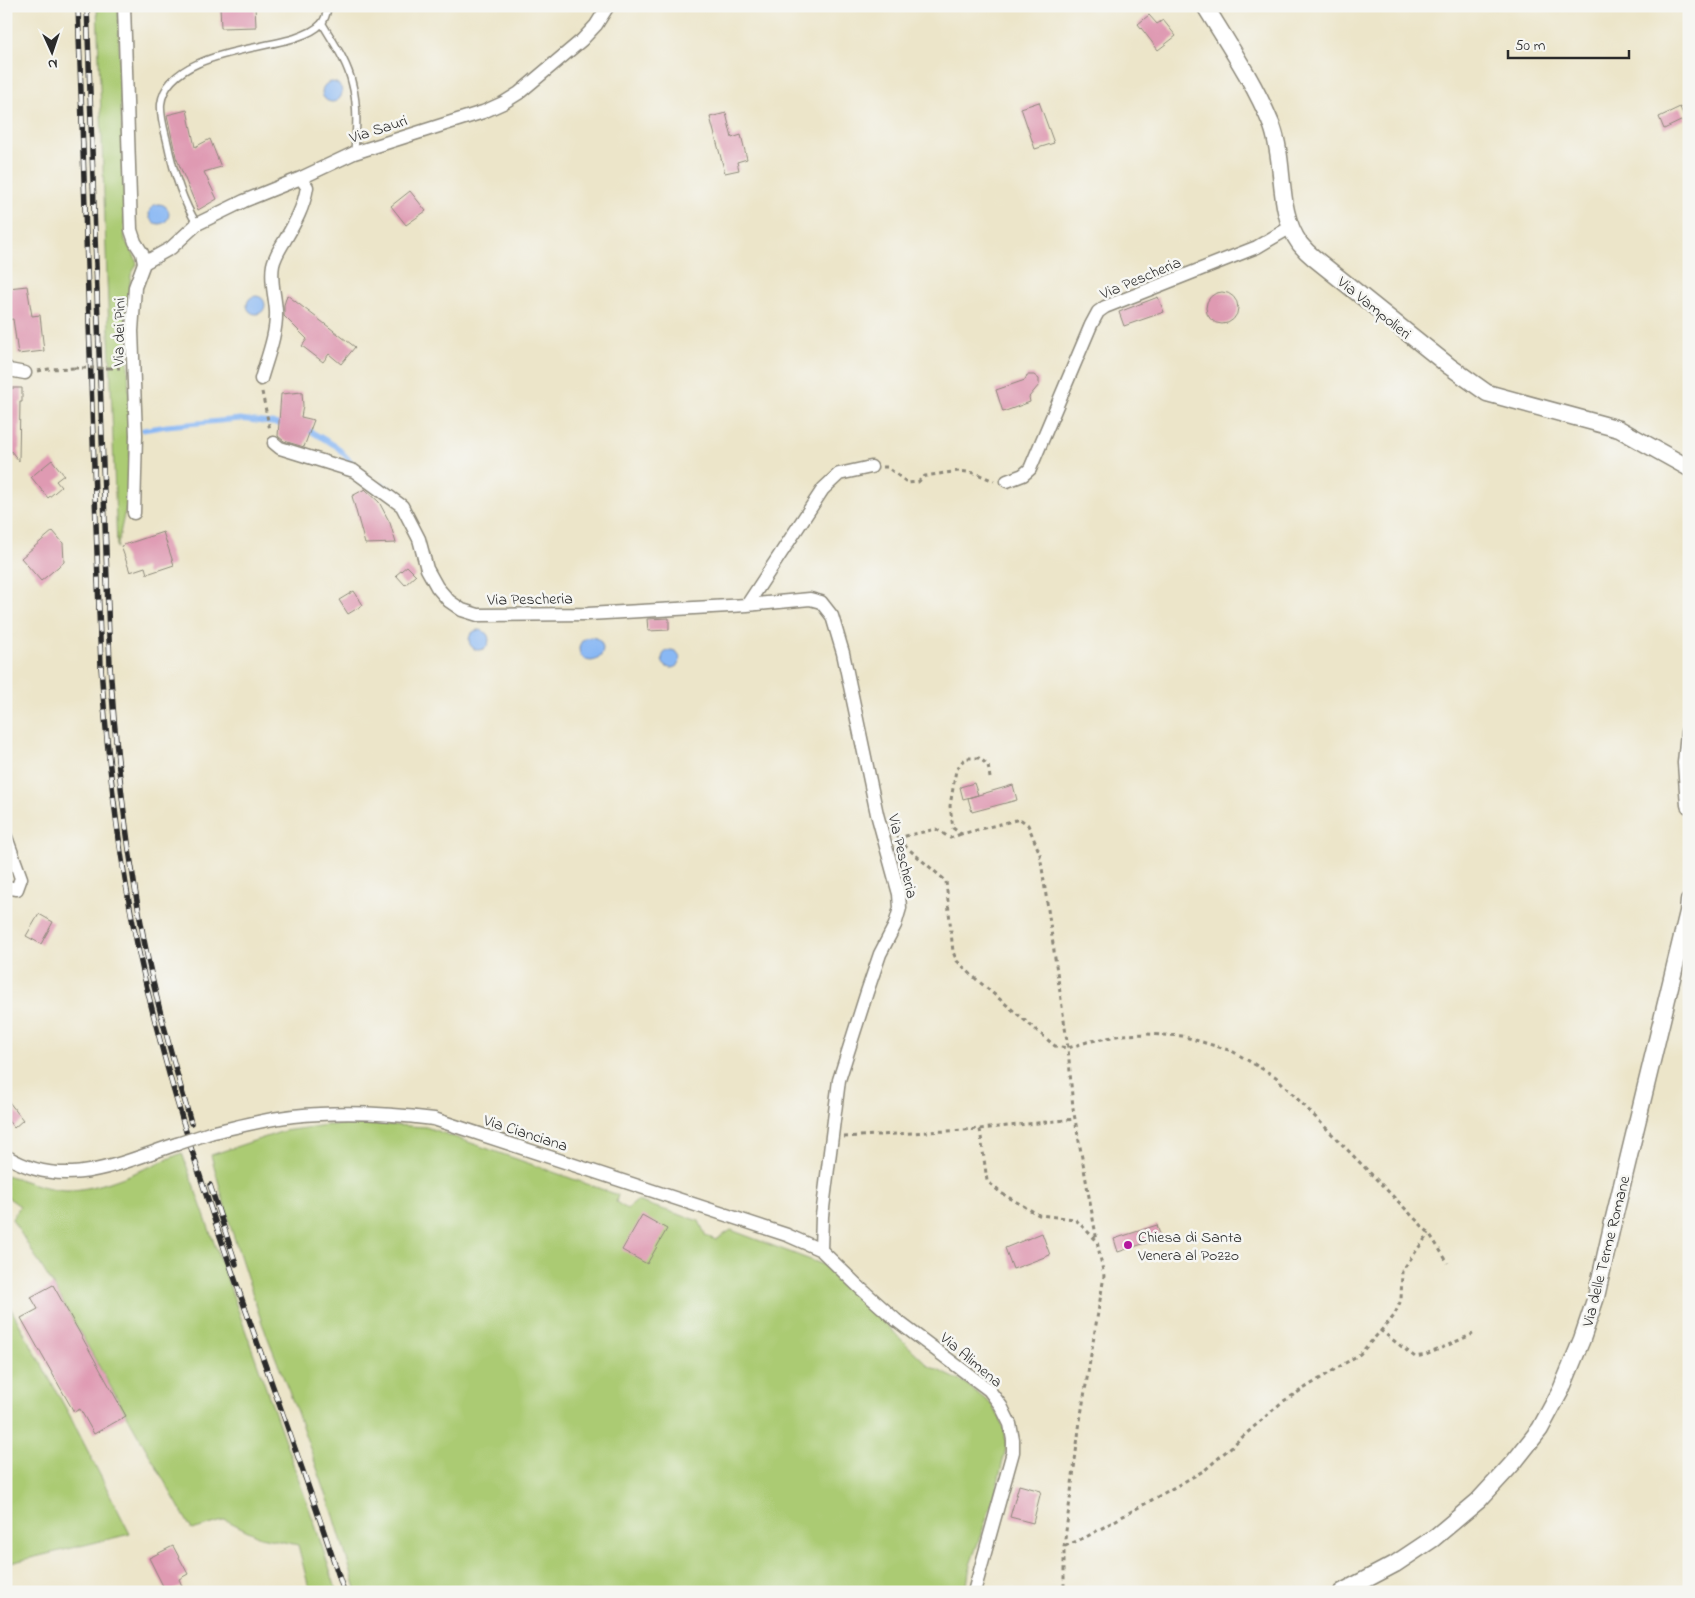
<svg xmlns="http://www.w3.org/2000/svg" width="1695" height="1598" font-family="'Indie Flower',sans-serif">
<style>
.green{fill:#abcb73;stroke:#6b7b4f}
.water{fill:#89b8f4;stroke:#5a7290}
.lines{fill:none;stroke-linecap:round;stroke-linejoin:round}
.stream{stroke:#89b8f4;stroke-width:5}
.building{fill:#df9ab2}
.service-casing{stroke:#8c887a;stroke-width:9}
.minor-casing{stroke:#8c887a;stroke-width:15}
.tertiary-casing{stroke:#8c887a;stroke-width:19}
.path{stroke:#8c887a;stroke-width:3;stroke-dasharray:4 4;stroke-linecap:butt}
.service{stroke:#fff;stroke-width:6}
.minor{stroke:#fff;stroke-width:12}
.tertiary{stroke:#fff;stroke-width:16}
.rail-casing{stroke:#2b2b2b;stroke-width:5.5}
.rail{stroke:#f6f6f2;stroke-width:4;stroke-dasharray:11;stroke-linecap:butt}
.minor-bridge-casing{stroke:#8c887a;stroke-width:15;stroke-linecap:butt}
.path-bridge{stroke:#8c887a;stroke-width:3;stroke-dasharray:4 4;stroke-linecap:butt}
.minor-bridge{stroke:#fff;stroke-width:12}
.poi-dot{fill:#b5179e;stroke:#f6f6f2;stroke-width:2}
.labels{text-anchor:middle;stroke-width:5;stroke-linejoin:round;paint-order:stroke}
.street-label{font-size:16px;fill:#2b2b2b;stroke:#f6f6f2}
.poi-label{font-size:16px;fill:#2b2b2b;stroke:#f6f6f2;text-anchor:start}
</style>
<rect width="100%" height="100%" fill="#f6f6f2"/>
<filter id="ink" filterUnits="userSpaceOnUse"><feTurbulence type="fractalNoise" baseFrequency=".02" numOctaves="2"/><feDisplacementMap in="SourceGraphic" scale="10" xChannelSelector="R" yChannelSelector="G"/><feConvolveMatrix kernelMatrix="1 2 1 2 8 2 1 2 1" color-interpolation-filters="sRGB"/></filter>
<filter id="wash" filterUnits="userSpaceOnUse"><feTurbulence type="fractalNoise" baseFrequency=".0096" numOctaves="4" result="noise"/><feDisplacementMap in="SourceGraphic" scale="20" xChannelSelector="R" yChannelSelector="G"/><feGaussianBlur stdDeviation="1.12" result="paint"/><feColorMatrix in="noise" values="0 0 0 0 0 0 0 0 0 0 0 0 0 0 0 0 0 1.4 0 .05"/><feComposite in="paint" operator="in"/></filter>
<g filter="url(#wash)">
<rect width="100%" height="100%" fill="#ece5c9"/>
<!-- green -->
<path class="green" d="M 97,6 L 118,6 L 125,240 L 134,255 L 137,264 L 131,275 L 127,308 L 131,499 L 124,515 L 117,548 Z
M 374,1124 L 426,1127 L 618,1195 L 616,1202 L 627,1209 L 637,1201 L 699,1221 L 706,1236 L 716,1240 L 731,1230 L 824,1265 L 929,1366 L 965,1383 L 991,1404 L 1000,1418 L 1005,1433 L 1006,1448 L 995,1495 L 970,1565 L 966,1592 L 357,1592 L 334,1516 L 297,1412 L 262,1323 L 231,1228 L 211,1155 L 284,1131 L 326,1125 Z
M 182,1153 L 316,1528 L 337,1592 L 310,1592 L 298,1545 L 260,1537 L 226,1520 L 192,1530 L 53,1285 L 12,1219 L 20,1206 L 6,1196 L 6,1175 C 26,1181 45,1189 66,1190 C 100,1191 150,1166 182,1153 Z
M 6,1300 L 70,1416 L 130,1534 L 6,1564 Z"/>
<!-- water -->
<path class="water" d="M322 92a10 10 0 1 1 20 0a10 10 0 1 1-20 0Z
M149 214a10 10 0 1 1 20 0a10 10 0 1 1-20 0Z
M247 305a9 9 0 1 1 18 0a9 9 0 1 1-18 0Z
M469 640a10 10 0 1 1 20 0a10 10 0 1 1-20 0Z
M579 649a12 12 0 1 1 24 0a12 12 0 1 1-24 0Z
M662 659a9 9 0 1 1 18 0a9 9 0 1 1-18 0Z"/>
<g class="lines">
<!-- stream -->
<path class="stream" d="M 143,430 L 167,426 L 240,419 L 279,424
M 310,431 L 336,446 L 357,468
M 383,485 L 405,499"/>
</g>
<g id="blocks">
<!-- building -->
<path class="building" d="M 220,6 L 255,6 L 256,27 L 221,28 Z
M 1149,15 L 1157,24 L 1163,20 L 1176,36 L 1158,50 L 1138,24 Z
M 1039,102 L 1054,143 L 1035,149 L 1021,108 Z
M 1680,107 L 1685,119 L 1664,129 L 1659,117 Z
M 187,110 L 195,147 L 210,139 L 221,167 L 204,172 L 217,199 L 198,210 L 176,157 L 167,115 Z
M 726,113 L 732,138 L 741,135 L 747,159 L 737,162 L 739,170 L 725,173 L 710,117 Z
M 410,191 L 426,211 L 406,225 L 391,206 Z
M 27,286 L 32,316 L 40,315 L 44,351 L 18,354 L 13,319 L 6,320 L 6,303 L 10,303 L 8,288 Z
M1206 308a16 16 0 1 1 32 0a16 16 0 1 1-32 0Z
M 287,295 L 355,347 L 341,364 L 329,354 L 323,362 L 302,346 L 307,339 L 284,316 L 284,305 Z
M 1158,297 L 1164,312 L 1124,326 L 1119,312 Z
M 1027,375 L 1034,375 L 1039,379 L 1039,385 L 1029,397 L 1030,402 L 1003,412 L 996,390 L 1025,380 Z
M 6,388 L 22,388 L 22,402 L 20,402 L 19,461 L 6,445 Z
M 302,392 L 303,406 L 301,417 L 314,420 L 304,447 L 284,441 L 278,436 L 281,394 Z
M 52,460 L 64,475 L 56,481 L 61,487 L 48,498 L 31,477 Z
M 365,489 L 379,502 L 390,523 L 396,543 L 365,544 L 352,496 Z
M 53,531 L 63,543 L 64,562 L 41,581 L 21,558 Z
M 163,532 L 174,565 L 147,574 L 145,567 L 130,572 L 121,546 Z
M 407,566 L 416,575 L 405,585 L 396,575 Z
M 354,591 L 363,605 L 348,614 L 339,600 Z
M 669,618 L 669,630 L 648,631 L 647,619 Z
M 974,783 L 978,795 L 963,799 L 960,787 Z
M 1013,785 L 1017,800 L 972,812 L 968,798 Z
M 39,914 L 53,922 L 41,944 L 26,936 Z
M 6,1098 L 23,1120 L 14,1128 L 6,1118 Z
M 642,1215 L 667,1229 L 647,1264 L 622,1250 Z
M 1157,1225 L 1161,1238 L 1118,1252 L 1114,1239 Z
M 1042,1233 L 1050,1255 L 1013,1269 L 1005,1248 Z
M 53,1285 L 126,1416 L 94,1434 L 80,1409 L 74,1412 L 21,1318 L 38,1309 L 31,1297 Z
M 1019,1485 L 1041,1491 L 1033,1523 L 1010,1517 Z
M 173,1546 L 188,1574 L 179,1579 L 182,1586 L 170,1592 L 166,1592 L 149,1558 Z"/>
</g>
</g>
<g filter="url(#ink)">
<use href="#blocks" fill-opacity="0" stroke="#8c887a" stroke-width="1"/>
<g class="lines">
<defs>
<path id="service" d="M 322,23 C 333,42 347,61 352,83 C 358,105 357,130 354,153
M 197,224 C 181,199 173,170 167,141 C 164,129 160,116 161,104 C 167,54 257,50 295,38 C 304,35 315,31 321,24 C 325,20 327,12 328,6"/>
<path id="minor" d="M 124,6 L 131,230 L 135,242 L 142,253 L 144,263 L 135,287 L 132,331 L 136,435 L 134,513
M 144,263 L 171,248 L 197,224 L 244,201 L 301,178 L 354,153 L 483,112 L 503,103 L 519,93 L 582,40 L 596,25 L 608,6
M 6,367 L 9,370 L 25,373
M 261,379 C 267,358 277,334 276,311 C 275,295 270,280 273,265 C 275,256 280,248 285,240 C 295,223 304,207 307,187 L 301,178
M 274,443 L 280,448 L 354,471 L 402,506 L 419,539 L 427,569 L 437,587 L 449,601 L 462,610 L 478,615 L 588,614 L 747,605 L 810,599 L 821,602 L 832,616 L 843,653 L 877,814 L 899,894 L 900,908 L 895,925 L 880,954 L 867,992 L 839,1080 L 822,1216 L 821,1250
M 1007,481 L 1023,475 L 1030,469 L 1091,325 L 1098,312 L 1105,307 L 1257,247 L 1291,227
M 747,605 L 823,489 L 839,474 L 871,467
M 6,837 L 21,878 L 17,889 L 6,887
M 210,1133 C 237,1127 265,1119 293,1116 C 340,1111 387,1113 434,1119 L 787,1235 L 821,1250 L 859,1287 L 896,1320 L 989,1390 L 1001,1406 L 1010,1424 L 1013,1440 L 1013,1452 L 974,1592
M 6,1156 C 64,1192 119,1163 177,1144"/>
<path id="tertiary" d="M 1205,6 C 1229,45 1255,84 1272,126 C 1286,164 1276,211 1300,244 C 1304,249 1309,254 1314,258 L 1449,366 L 1487,393 L 1619,429 L 1689,468
M 1689,732 L 1686,763 L 1689,805
M 1342,1592 L 1395,1564 L 1434,1538 L 1478,1501 L 1514,1462 L 1540,1429 L 1561,1390 L 1582,1339 L 1596,1297 L 1613,1222 L 1688,912 L 1689,901"/>
</defs>
<!-- service casing -->
<use href="#service" class="service-casing"/>
<!-- minor casing -->
<use href="#minor" class="minor-casing"/>
<!-- tertiary casing -->
<use href="#tertiary" class="tertiary-casing"/>
<!-- path -->
<path class="path" d="M 109,368 L 120,368
M 38,371 L 49,369 L 74,368
M 262,392 L 270,430
M 883,467 L 887,467 L 908,483 L 918,482 L 925,476 L 959,471 L 975,473 L 994,481
M 990,778 L 988,765 L 979,758 L 965,758 L 956,770 L 950,806 L 953,828 L 961,834 L 1020,819 L 1028,825 L 1040,854 L 1068,1048 L 1073,1108 L 1097,1241
M 897,838 L 936,829 L 950,838 L 961,834
M 898,840 L 946,881 L 953,952 L 957,961 L 976,979 L 1055,1046 L 1068,1048 L 1087,1042 L 1122,1035 L 1147,1034 L 1182,1036 L 1232,1051 L 1276,1077 L 1429,1233 L 1448,1263
M 980,1129 L 987,1181 L 1001,1193 L 1039,1215 L 1075,1219 L 1097,1241 L 1104,1276 L 1080,1421 L 1064,1547 L 1064,1592
M 844,1137 L 980,1129 L 1075,1119
M 1380,1330 L 1415,1357 L 1426,1355 L 1473,1334
M 1065,1546 L 1086,1537 L 1205,1470 L 1282,1402 L 1360,1354 L 1394,1316 L 1401,1300 L 1402,1271 L 1429,1233"/>
<!-- service -->
<use href="#service" class="service"/>
<!-- minor -->
<use href="#minor" class="minor"/>
<!-- tertiary -->
<use href="#tertiary" class="tertiary"/>
<defs>
<path id="rail" d="M 78,6 L 101,667 C 109,781 123,894 151,1005 C 200,1206 281,1396 344,1592
M 87,6 L 110,666 C 116,758 127,850 144,940 C 156,1002 174,1063 191,1123
M 210,1185 L 236,1264"/>
</defs>
<!-- rail casing -->
<use href="#rail" class="rail-casing"/>
<!-- rail -->
<use href="#rail" class="rail"/>
<defs>
<path id="minor-bridge" d="M 177,1144 L 210,1133"/>
</defs>
<!-- minor-bridge casing -->
<use href="#minor-bridge" class="minor-bridge-casing"/>
<!-- path-bridge -->
<path class="path-bridge" d="M 74,368 L 109,368"/>
<!-- minor-bridge -->
<use href="#minor-bridge" class="minor-bridge"/>
</g>
</g>
<!-- markers -->
<circle class="poi-dot" cx="1128" cy="1245" r="5"/>
<g class="labels">
<!-- street labels -->
<g class="street-label">
<text transform="translate(378 128) rotate(-18)" y="6">Via Sauri</text>
<text transform="translate(1140 277) rotate(-23)" y="6">Via Pescheria</text>
<text transform="translate(1375 307) rotate(39)" y="6">Via Vampolieri</text>
<text transform="translate(118 332) rotate(-89)" y="6">Via dei Pini</text>
<text transform="translate(530 598) rotate(-1)" y="6">Via Pescheria</text>
<text transform="translate(904 856) rotate(77)" y="6">Via Pescheria</text>
<text transform="translate(526 1132) rotate(18)" y="6">Via Cianciana</text>
<text transform="translate(1605 1251) rotate(-76)" y="6">Via delle Terme Romane</text>
<text transform="translate(972 1359) rotate(40)" y="6">Via Alimena</text>
</g>
<!-- poi labels -->
<g class="poi-label">
<text x="1138" y="1242">Chiesa di Santa<tspan x="1138" dy="18">Venera al Pozzo</tspan></text>
</g>
</g>
<!-- margin -->
<rect width="1695" height="1598" fill="none" stroke="#f6f6f2" stroke-width="25"/>
<!-- north arrow -->
<g transform="translate(52 52) rotate(177)" stroke="#f6f6f2" stroke-width="4" paint-order="stroke">
<path d="M0-4L9 19L0 12L-9 19Z" fill="#2b2b2b"/>
<text y="-8" font-size="14" font-weight="bold" text-anchor="middle" fill="#2b2b2b">N</text>
</g>
<!-- scale -->
<path d="M1508 50v8h121v-8" fill="none" stroke="#2b2b2b" stroke-width="2.5"/>
<text x="1515" y="50" font-size="15" fill="#2b2b2b" stroke="#f6f6f2" stroke-width="4" paint-order="stroke">50 m</text>
</svg>
